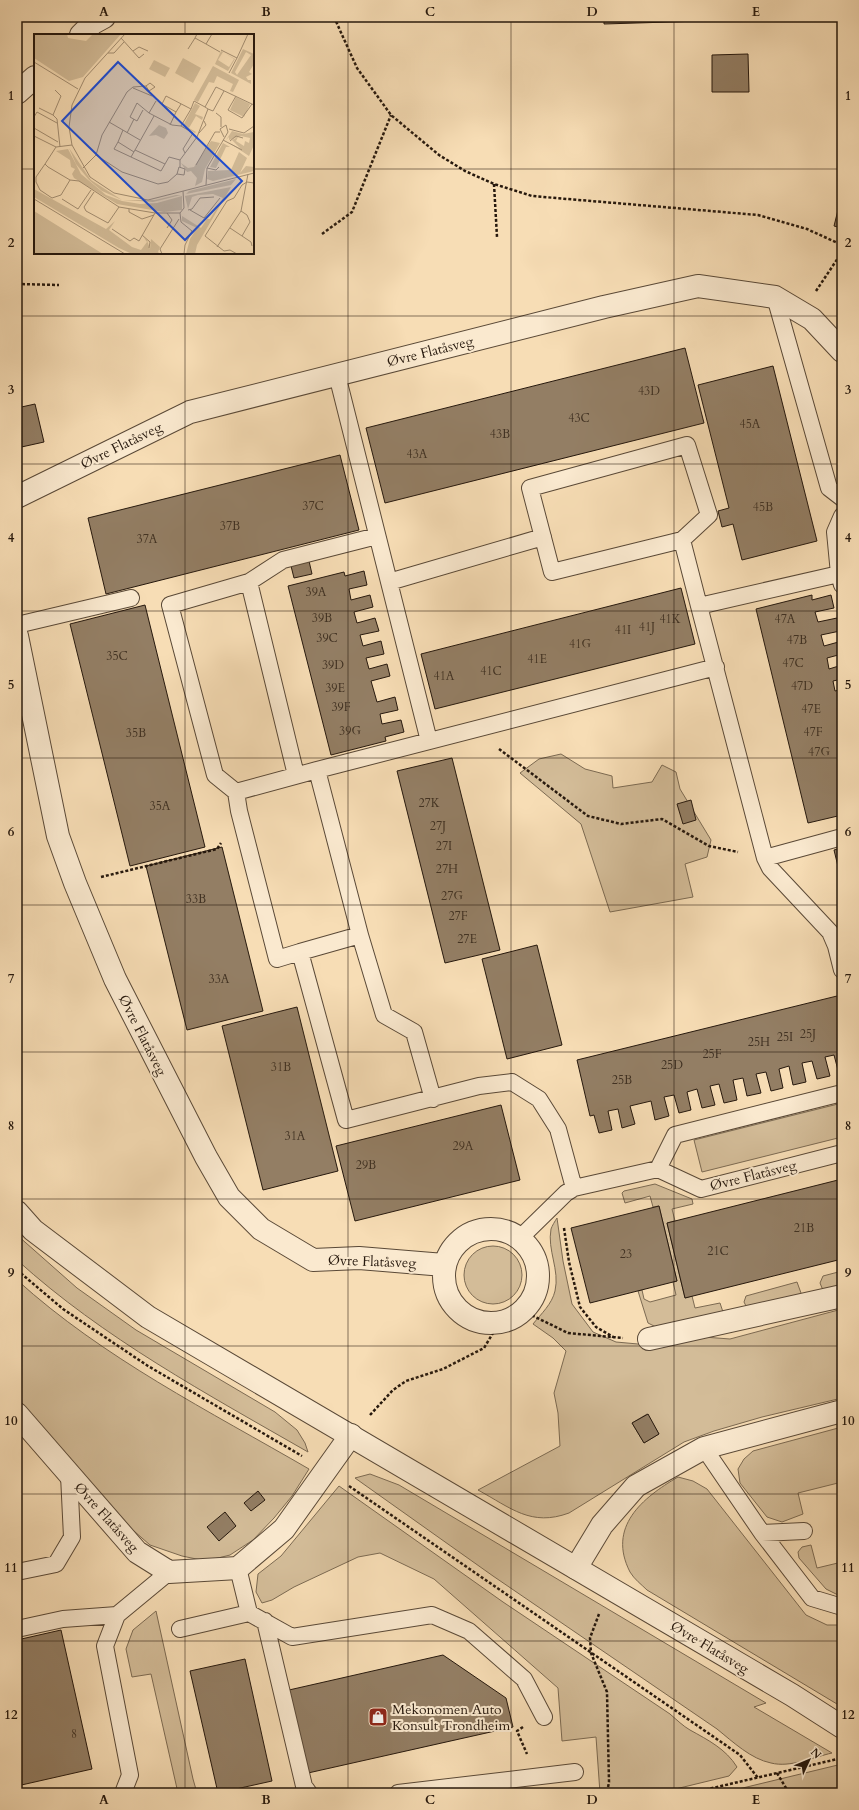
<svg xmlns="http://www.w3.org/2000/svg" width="859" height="1810" font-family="Cardo,serif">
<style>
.green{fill:#d3bc98;stroke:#7c6a52;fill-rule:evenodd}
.building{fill:#937e64;stroke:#26180d}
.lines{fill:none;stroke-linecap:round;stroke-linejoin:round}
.service-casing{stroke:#5a4937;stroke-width:18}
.minor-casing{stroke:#5a4937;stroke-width:24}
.tertiary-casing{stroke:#5a4937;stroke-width:24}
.path{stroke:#26180d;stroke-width:2.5;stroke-dasharray:3 2;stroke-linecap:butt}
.service{stroke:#fae9cf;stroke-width:16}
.minor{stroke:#fae9cf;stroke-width:22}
.tertiary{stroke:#fae9cf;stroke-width:22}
.grid{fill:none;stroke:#26180d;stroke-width:1;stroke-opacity:0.55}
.labels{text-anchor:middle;stroke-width:4;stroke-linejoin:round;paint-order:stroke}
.number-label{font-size:12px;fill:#413223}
.street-label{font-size:14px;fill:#26180d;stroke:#fae9cf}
.poi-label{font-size:14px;fill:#26180d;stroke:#fae9cf;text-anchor:start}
.inset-road{fill:none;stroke:#a38e72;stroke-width:1}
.view{fill:#1d4ed8;fill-opacity:0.15;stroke:#1d4ed8;stroke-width:2}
.inset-edge{fill:none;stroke:#26180d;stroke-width:2}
.neatline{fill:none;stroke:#26180d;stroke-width:1.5}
.grid-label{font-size:13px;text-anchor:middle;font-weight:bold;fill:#26180d}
</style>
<rect width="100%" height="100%" fill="#f7ddb5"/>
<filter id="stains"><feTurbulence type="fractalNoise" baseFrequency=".005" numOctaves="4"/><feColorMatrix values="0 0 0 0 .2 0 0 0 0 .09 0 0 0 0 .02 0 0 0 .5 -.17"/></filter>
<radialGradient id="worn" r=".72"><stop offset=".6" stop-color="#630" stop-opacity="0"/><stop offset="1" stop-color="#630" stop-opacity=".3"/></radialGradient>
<!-- green -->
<path class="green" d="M 561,754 L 585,769 L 612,776 L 613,788 L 652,782 L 662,765 L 676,772 L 680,789 L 711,840 L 707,857 L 685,864 L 693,897 L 610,912 L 581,824 L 520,773 L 539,759 Z
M 842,1103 L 842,1137 L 702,1172 L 694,1140 Z
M 655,1184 L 692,1199 L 693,1204 L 672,1209 L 675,1221 L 667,1223 L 685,1298 L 692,1296 L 695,1308 L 720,1303 L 724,1315 L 656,1327 L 648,1323 L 638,1291 L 642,1290 L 644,1299 L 650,1302 L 676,1295 L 673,1282 L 677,1281 L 659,1206 L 653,1207 L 650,1196 L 625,1203 L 622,1193 L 624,1191 Z
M 557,1218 L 563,1261 L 572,1304 L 593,1332 L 616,1342 L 660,1346 L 704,1337 L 730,1339 L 842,1309 L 842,1398 L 762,1417 L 714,1431 L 684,1442 L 569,1513 C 531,1527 511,1508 478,1490 L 560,1446 L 558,1413 L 554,1393 L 566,1351 L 553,1338 L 533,1324 C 541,1314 552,1304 555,1291 C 560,1270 547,1250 551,1229 C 552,1226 555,1221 557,1218 ZM 647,1414 L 659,1434 L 644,1443 L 632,1423 Z
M 17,1235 L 77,1288 L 136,1330 L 275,1412 L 297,1430 L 305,1443 L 308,1452 C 207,1394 103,1338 17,1260 Z
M464 1275a29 29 0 1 1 58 0a29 29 0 1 1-58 0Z
M 842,1271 L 842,1286 L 825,1290 L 822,1288 L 820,1283 L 823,1276 Z
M 17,1280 C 103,1358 209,1411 309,1469 L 292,1496 L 274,1518 L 253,1540 L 230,1555 L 206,1561 L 182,1556 L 150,1545 L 118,1517 L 56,1447 L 17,1397 Z
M 797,1282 L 801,1293 L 798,1297 L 747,1308 L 744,1302 L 746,1296 Z
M 842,1427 L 842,1482 L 798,1493 L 803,1514 L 782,1522 L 767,1517 L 740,1483 L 738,1469 L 744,1459 L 753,1451 Z
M 370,1474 L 399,1485 L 766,1703 L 754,1707 L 832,1753 C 814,1757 790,1768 771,1763 C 751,1759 733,1742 717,1729 L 493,1576 L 355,1478 Z
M 678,1477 L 693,1481 L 707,1489 L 806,1615 L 827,1625 L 842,1625 L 842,1707 L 647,1590 C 642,1585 634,1579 630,1572 C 607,1527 642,1498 678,1477 Z
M 339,1486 L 503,1602 L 670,1714 C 677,1720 683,1726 690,1730 C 708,1740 726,1749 737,1767 L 729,1776 L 659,1793 L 600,1793 L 596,1737 L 562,1741 L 558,1688 L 434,1579 L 380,1553 L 358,1557 L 294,1587 L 272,1600 L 262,1603 L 256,1592 L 258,1574 L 281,1556 Z
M 811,1545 L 817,1568 L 842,1562 L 842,1594 L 840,1596 L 826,1589 L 799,1558 L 798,1552 L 802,1547 Z
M 156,1611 L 193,1779 L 197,1793 L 178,1793 L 151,1674 L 132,1677 L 126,1649 L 133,1630 Z
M 842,1764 L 842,1793 L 722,1793 Z"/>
<!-- building -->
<path class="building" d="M 604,17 L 831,17 L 604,24 Z
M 748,54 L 749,92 L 712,92 L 712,55 Z
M 840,202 L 842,202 L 842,228 L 834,226 Z
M 685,348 L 704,423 L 385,503 L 366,428 Z
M 773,366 L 817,541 L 742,560 L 733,524 L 722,527 L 718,511 L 729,508 L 698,385 Z
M 35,404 L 44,442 L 17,448 L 17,408 Z
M 340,455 L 359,530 L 106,594 L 88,518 Z
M 309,561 L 312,574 L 294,578 L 291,566 Z
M 364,571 L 367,585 L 349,589 L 351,600 L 370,595 L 373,607 L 354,612 L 357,623 L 375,618 L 379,631 L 360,635 L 363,646 L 381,641 L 384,654 L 366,658 L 369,669 L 387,664 L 390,676 L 371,681 L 377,702 L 395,697 L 398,710 L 380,714 L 382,724 L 401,720 L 404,732 L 385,737 L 386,741 L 331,755 L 288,586 L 344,572 L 345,576 Z
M 681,588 L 695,644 L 435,709 L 421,654 Z
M 812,595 L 812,600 L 831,595 L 834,608 L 815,612 L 818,622 L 837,618 L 840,631 L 821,635 L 824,646 L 842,641 L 842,654 L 827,658 L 829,669 L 842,665 L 842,679 L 833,681 L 835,691 L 842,689 L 842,703 L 838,704 L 842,714 L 842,815 L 808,823 L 756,609 Z
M 145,605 L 205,847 L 130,866 L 70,624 Z
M 452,758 L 500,950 L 445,963 L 397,771 Z
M 691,800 L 696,820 L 683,824 L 677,804 Z
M 222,847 L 263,1011 L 187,1030 L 146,866 Z
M 842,848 L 842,883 L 834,850 Z
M 537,945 L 562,1045 L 507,1059 L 482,959 Z
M 837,996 L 842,1014 L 842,1073 L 839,1074 L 834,1055 L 825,1057 L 830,1076 L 817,1079 L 812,1061 L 802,1063 L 806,1082 L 793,1085 L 789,1066 L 779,1069 L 783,1088 L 771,1091 L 766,1072 L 756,1074 L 761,1093 L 747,1096 L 743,1078 L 733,1080 L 737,1100 L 724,1103 L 719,1084 L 710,1086 L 715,1105 L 702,1108 L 697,1089 L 687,1092 L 691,1110 L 679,1113 L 674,1095 L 664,1097 L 669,1116 L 655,1120 L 651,1101 L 630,1106 L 635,1124 L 622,1128 L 618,1109 L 608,1111 L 612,1130 L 599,1133 L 594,1115 L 590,1116 L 577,1060 Z
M 297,1007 L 338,1171 L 263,1190 L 222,1026 Z
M 501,1105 L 520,1180 L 355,1221 L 336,1146 Z
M 842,1179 L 842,1259 L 685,1298 L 667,1223 Z
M 659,1206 L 677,1281 L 590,1303 L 571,1228 Z
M 648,1414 L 659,1434 L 644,1443 L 632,1423 Z
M 258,1491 L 265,1500 L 251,1511 L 244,1503 Z
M 225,1512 L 236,1526 L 219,1541 L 207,1527 Z
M 61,1630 L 92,1769 L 17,1786 L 17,1640 Z
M 443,1655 L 506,1698 L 513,1727 L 308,1773 L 289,1690 Z
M 245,1659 L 272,1781 L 218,1793 L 190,1671 Z"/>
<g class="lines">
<defs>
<path id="service" d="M 775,297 L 829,488 L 842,498
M 337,375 L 429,741
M 842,516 L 835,532 L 839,574 L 842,585
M 682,540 L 552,572 L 530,488 L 687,445 L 709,515 L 682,540 L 699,606
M 839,574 L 699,606 L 765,858 L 770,868 L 830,932 L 836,946 L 842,945
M 249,582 L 283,560 L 377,536
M 389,582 L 543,537
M 17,625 L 131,598
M 317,770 L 716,667
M 236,792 L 215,775 L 170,605 L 249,582 L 296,775
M 765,858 L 842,837
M 836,946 L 842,970
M 300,952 L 360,935
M 433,1099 L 414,1032 L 384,1015 L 360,935 L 317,770 L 236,792 L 239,811 L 277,959 L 300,952 L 346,1120 L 479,1086 L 512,1082 L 539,1099 L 558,1129 L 574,1188
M 658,1169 L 675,1135 L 842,1093
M 520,1238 L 566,1193 L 574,1188 L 658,1169 L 701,1189 L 842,1153
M 704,1448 L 762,1533 L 804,1531
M 762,1533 L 812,1598 L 842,1607
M 238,1568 L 249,1613 L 292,1637 L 432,1615 L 469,1631 L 524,1679 L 544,1717
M 17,1572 L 56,1564 L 72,1537 L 69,1475
M 265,1621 L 304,1786 L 309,1793
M 17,1629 L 63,1619 L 117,1615
M 180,1629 L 249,1613
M 123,1793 L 130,1775 L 105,1646 L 117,1615 L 169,1572
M 398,1793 L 575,1772"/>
<path id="minor" d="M 17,497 L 190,412 L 604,307 L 698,286 L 775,297 L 812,319 L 842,351
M 17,636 L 58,836 L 75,883 L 115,979 L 206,1157 L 229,1197 L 261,1229 L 313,1260 L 359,1258 L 444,1265
M444 1276a47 47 0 1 1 94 0a47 47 0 1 1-94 0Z
M 649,1339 L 842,1296
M 17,1414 L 137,1552 L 169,1572 L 238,1568 L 284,1529 L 351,1435
M 576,1568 L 602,1525 L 636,1486 L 704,1448 L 842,1411"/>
<path id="tertiary" d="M 81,35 L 93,23 L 104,17
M 17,93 L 35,77
M 17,1212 L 33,1230 L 148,1317 L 792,1695 L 842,1727"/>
</defs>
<!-- service casing -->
<use href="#service" class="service-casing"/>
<!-- minor casing -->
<use href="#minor" class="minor-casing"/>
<!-- tertiary casing -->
<use href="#tertiary" class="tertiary-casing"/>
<!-- path -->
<path class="path" d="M 334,17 L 357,68 L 391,115 L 439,155 L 465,171 L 494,184 L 532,196 L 758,215 L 807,229 L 842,245
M 494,184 L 497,237
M 322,234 L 352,212 L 391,115
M 17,284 L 59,285
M 816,291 L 842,252
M 499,749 L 588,816 L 621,824 L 662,819 L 709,846 L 738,852
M 101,877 L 217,849 L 221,843
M 564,1228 L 569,1262 L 580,1307 L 596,1327 L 615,1338
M 17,1270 L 63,1309 L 148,1366 L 302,1456
M 523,1311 L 568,1333 L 623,1338
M 370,1415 L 393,1390 L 406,1381 L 443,1369 L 484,1348 L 499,1323
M 349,1486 L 740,1755 L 758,1778
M 599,1614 L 590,1638 L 591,1653 L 607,1692 L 609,1782 L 607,1793
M 523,1727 L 517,1731 L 527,1754
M 777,1773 L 789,1793
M 691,1793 L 842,1758"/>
<!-- service -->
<use href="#service" class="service"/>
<!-- minor -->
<use href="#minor" class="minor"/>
<!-- tertiary -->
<use href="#tertiary" class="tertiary"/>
</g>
<!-- grid -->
<path class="grid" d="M 185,17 L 185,35M 348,17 L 348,1793M 511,17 L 511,1793M 674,17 L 674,1793M 17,169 L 35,169M 253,169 L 842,169M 185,253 L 185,1793M 17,316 L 842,316M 17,464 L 842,464M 17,611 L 842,611M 17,758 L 842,758M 17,905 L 842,905M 17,1052 L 842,1052M 17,1199 L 842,1199M 17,1346 L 842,1346M 17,1494 L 842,1494M 17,1641 L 842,1641"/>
<!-- icons -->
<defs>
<symbol id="shop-square" viewBox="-11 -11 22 22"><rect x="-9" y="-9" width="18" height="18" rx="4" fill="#8f2418" stroke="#fae9cf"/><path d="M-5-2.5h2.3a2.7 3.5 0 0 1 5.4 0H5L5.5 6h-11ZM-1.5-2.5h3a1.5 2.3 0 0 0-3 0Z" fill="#fff"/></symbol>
</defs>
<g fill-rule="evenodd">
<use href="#shop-square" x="367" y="1706" width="22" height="22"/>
</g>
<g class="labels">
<!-- number labels -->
<g class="number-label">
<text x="649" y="395">43D</text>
<text x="579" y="422">43C</text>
<text x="750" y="428">45A</text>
<text x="500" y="438">43B</text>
<text x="417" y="458">43A</text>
<text x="313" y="510">37C</text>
<text x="763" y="511">45B</text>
<text x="230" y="530">37B</text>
<text x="147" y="543">37A</text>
<text x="316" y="596">39A</text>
<text x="322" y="622">39B</text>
<text x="670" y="623">41K</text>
<text x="785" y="623">47A</text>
<text x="647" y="631">41J</text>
<text x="623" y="634">41I</text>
<text x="327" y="642">39C</text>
<text x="797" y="644">47B</text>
<text x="580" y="648">41G</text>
<text x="117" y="660">35C</text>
<text x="537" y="663">41E</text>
<text x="793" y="667">47C</text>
<text x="333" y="669">39D</text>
<text x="491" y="675">41C</text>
<text x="444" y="680">41A</text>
<text x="802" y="690">47D</text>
<text x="335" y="692">39E</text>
<text x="341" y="711">39F</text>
<text x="811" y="713">47E</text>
<text x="350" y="735">39G</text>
<text x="813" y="736">47F</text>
<text x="136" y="737">35B</text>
<text x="819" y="756">47G</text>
<text x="429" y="807">27K</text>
<text x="160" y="810">35A</text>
<text x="438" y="830">27J</text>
<text x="444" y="850">27I</text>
<text x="447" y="873">27H</text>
<text x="452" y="900">27G</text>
<text x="196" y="903">33B</text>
<text x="458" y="920">27F</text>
<text x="467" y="943">27E</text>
<text x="219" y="983">33A</text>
<text x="808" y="1038">25J</text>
<text x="785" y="1041">25I</text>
<text x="759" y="1046">25H</text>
<text x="712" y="1058">25F</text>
<text x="672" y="1069">25D</text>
<text x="281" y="1071">31B</text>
<text x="622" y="1084">25B</text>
<text x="295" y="1140">31A</text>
<text x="463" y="1150">29A</text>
<text x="366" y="1169">29B</text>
<text x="804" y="1232">21B</text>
<text x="718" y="1255">21C</text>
<text x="626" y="1258">23</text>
<text x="74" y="1738">8</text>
</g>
<!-- street labels -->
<g class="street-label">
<text transform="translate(430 351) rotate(-14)" y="5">Øvre Flatåsveg</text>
<text transform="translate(121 445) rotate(-26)" y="5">Øvre Flatåsveg</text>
<text transform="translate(143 1035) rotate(63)" y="5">Øvre Flatåsveg</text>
<text transform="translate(753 1175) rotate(-14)" y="5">Øvre Flatåsveg</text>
<text transform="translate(372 1261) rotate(2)" y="5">Øvre Flatåsveg</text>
<text transform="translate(107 1517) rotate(48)" y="5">Øvre Flatåsveg</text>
<text transform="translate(710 1647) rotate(31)" y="5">Øvre Flatåsveg</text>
</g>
<!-- poi labels -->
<g class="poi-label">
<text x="392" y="1714">Mekonomen Auto<tspan x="392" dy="16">Konsult Trondheim</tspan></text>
</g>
</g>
<!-- overview -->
<g transform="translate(34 34)">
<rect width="220" height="220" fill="#f7ddb5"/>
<path d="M 0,0 L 33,0 L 34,4 L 52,7 L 59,0 L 87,0 L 49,43 L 35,47 L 0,24 ZM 209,15 L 220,20 L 220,30 L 215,38 L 218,40 L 212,43 L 214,46 L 217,46 L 217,50 L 197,39 ZM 212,18 L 217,21 L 203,41 L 201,38 ZM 187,17 L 201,25 L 194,37 L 181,30 ZM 189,18 L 200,25 L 195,33 L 184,26 ZM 149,24 L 167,34 L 159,49 L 141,39 ZM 120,26 L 136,34 L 131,43 L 115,35 ZM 179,32 L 205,46 L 199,58 L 196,57 L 199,50 L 183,42 L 180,49 L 175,48 L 164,68 L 160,66 ZM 202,63 L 216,70 L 210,83 L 196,76 ZM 161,69 L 166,72 L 161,80 L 169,83 L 168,86 L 162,82 L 155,94 L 162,98 L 161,99 L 149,92 ZM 125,91 L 132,94 L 134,99 L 130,105 L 122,101 L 115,102 ZM 198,97 L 209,100 L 220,98 L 220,111 L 215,122 L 194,108 L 207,115 L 198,106 L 204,103 L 202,107 L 210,112 L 211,107 L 215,109 L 216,104 L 207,102 L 195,106 L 195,103 L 192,106 ZM 177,107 L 186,109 L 171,135 L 168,148 L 161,152 L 163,144 L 157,137 L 153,138 L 147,129 L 154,134 L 160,133 ZM 189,109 L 196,113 L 192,113 L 182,134 L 176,133 ZM 35,114 L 57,146 L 88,166 L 68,157 L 55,146 L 42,130 ZM 34,115 L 47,140 L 72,161 L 88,167 L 106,170 L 123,169 L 148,162 L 148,176 L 130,178 L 83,170 L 40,144 L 38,140 L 41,135 L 37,133 L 36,126 L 22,117 ZM 205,118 L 213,124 L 206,139 L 212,132 L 220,133 L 220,137 L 179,147 L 173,145 L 174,137 L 197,136 ZM 202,145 L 197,151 L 152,160 L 155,157 ZM 197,153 L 163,211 L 161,220 L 152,220 L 156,205 L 163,194 L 148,187 L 148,182 L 167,194 L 173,185 L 176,185 L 189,164 L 179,160 L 164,161 L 158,163 L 154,175 L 151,162 ZM 0,155 L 72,195 L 81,187 L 75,196 L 98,213 L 107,216 L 113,208 L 110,204 L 113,206 L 116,215 L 117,205 L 126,213 L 124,218 L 126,220 L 98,220 L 85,214 L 0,163 ZM 142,161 L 147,161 L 119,168 L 89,166 L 121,166 ZM 0,177 L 69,220 L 0,220 Z" fill="#d3bc98" fill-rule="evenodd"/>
<path class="inset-road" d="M 91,0 L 51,44 L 38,71 L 35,93 L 38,111 L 56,143 L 80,159 L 114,166 L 220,139M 163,0 L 161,4 L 172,10M 178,0 L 172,10 L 186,18M 87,4 L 105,24 L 110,20M 154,15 L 161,4M 187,16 L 203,24 L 195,39M 99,17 L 105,13 L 114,17M 74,19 L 80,19 L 90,8M 203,24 L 214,0M 0,28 L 44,55M 99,54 L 118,62M 21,56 L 27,62 L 19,81 L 23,85 L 26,113M 202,62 L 194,76 L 208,84 L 218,70M 122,67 L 115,79 L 138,91 L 147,92 L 157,75M 147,70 L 142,78 L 128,70 L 132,62 L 157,75 L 160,67 L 171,73M 5,74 L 19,81M 174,75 L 171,73 L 182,53 L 220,71M 174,75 L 179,77 L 190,57M 109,76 L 103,87 L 96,83 L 103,69 L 115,79M 182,79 L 187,83 L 187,93M 0,83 L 3,78 L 23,89M 75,88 L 106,106M 136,91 L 142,78M 147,92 L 159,99 L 149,115 L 151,119M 0,94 L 24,108M 195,95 L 210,99 L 220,92M 93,99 L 100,85M 165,99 L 172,91 L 170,87M 0,102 L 22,113 L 38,111M 189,106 L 208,116M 196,107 L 202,102 L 209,104M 84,108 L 89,96M 22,113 L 11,130 L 14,133 L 36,146 L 45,147 L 85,173 L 121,179 L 146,179 L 150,174 L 149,157M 101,116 L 120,82M 62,121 L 88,138 L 124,150 L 134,148 L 143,140 L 145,133 L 151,135 L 150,141 L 143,140M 97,123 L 80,115 L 84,108 L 100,118M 11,130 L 2,143 L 2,148 L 6,156 L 18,164 L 27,161 L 36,146M 131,130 L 101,116 L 97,123 L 127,137 L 135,123 L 146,126M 162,131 L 181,98 L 186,98M 146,133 L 146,126 L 163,103 L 174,75M 49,134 L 62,121 L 68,101 L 93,58 L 99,53 L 112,52 L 116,49 L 121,53 L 115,57 L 112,52M 173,134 L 182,136 L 185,133M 172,151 L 173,134 L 194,98 L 192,91 L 186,95 L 190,103M 60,158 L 50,173 L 52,177 L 74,189 L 85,173M 0,165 L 91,220M 28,165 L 44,175 L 57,156M 95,175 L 95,178 L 108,185 L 120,181M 154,176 L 158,175 L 166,164 L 180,163M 156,176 L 170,184 L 186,164M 207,177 L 213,181 L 216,188 L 208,202M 146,179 L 147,188 L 158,197 L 151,211 L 150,220M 133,194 L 138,186 L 133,179M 196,194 L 217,208 L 218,212M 78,195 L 96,207 L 100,204 L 105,207 L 121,179M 108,201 L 116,208 L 115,214M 183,213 L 207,177 L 214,140M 128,220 L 126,215 L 145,185M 203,220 L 196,216 L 190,217 L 171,202 L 193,167 L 200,164 L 208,151 L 213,148 L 220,149"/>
<path class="view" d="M 84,28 L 208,147 L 151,206 L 28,87 Z"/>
<rect width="220" height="220" class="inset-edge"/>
</g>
<!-- margin -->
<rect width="859" height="1810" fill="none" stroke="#f7ddb5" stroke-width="44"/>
<!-- north arrow -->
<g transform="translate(809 1760) rotate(46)" stroke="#fae9cf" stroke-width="3" paint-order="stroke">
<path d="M0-3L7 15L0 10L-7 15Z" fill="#26180d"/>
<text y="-6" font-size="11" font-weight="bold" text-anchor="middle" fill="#26180d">N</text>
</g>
<rect x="22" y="22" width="815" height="1766" class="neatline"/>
<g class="grid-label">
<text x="104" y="16">A</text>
<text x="266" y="16">B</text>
<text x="430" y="16">C</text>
<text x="592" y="16">D</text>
<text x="756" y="16">E</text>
<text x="11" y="100">1</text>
<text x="848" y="100">1</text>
<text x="11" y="247">2</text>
<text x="848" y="247">2</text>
<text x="11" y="394">3</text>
<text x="848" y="394">3</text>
<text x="11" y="542">4</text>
<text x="848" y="542">4</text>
<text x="11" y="689">5</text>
<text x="848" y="689">5</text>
<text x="11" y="836">6</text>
<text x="848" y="836">6</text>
<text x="11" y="983">7</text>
<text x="848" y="983">7</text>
<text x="11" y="1130">8</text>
<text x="848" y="1130">8</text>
<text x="11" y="1277">9</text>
<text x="848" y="1277">9</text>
<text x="11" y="1425">10</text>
<text x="848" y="1425">10</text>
<text x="11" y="1572">11</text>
<text x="848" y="1572">11</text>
<text x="11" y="1719">12</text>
<text x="848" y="1719">12</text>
<text x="104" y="1804">A</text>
<text x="266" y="1804">B</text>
<text x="430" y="1804">C</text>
<text x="592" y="1804">D</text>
<text x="756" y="1804">E</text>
</g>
<rect width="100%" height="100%" filter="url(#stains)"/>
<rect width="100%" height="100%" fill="url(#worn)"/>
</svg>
